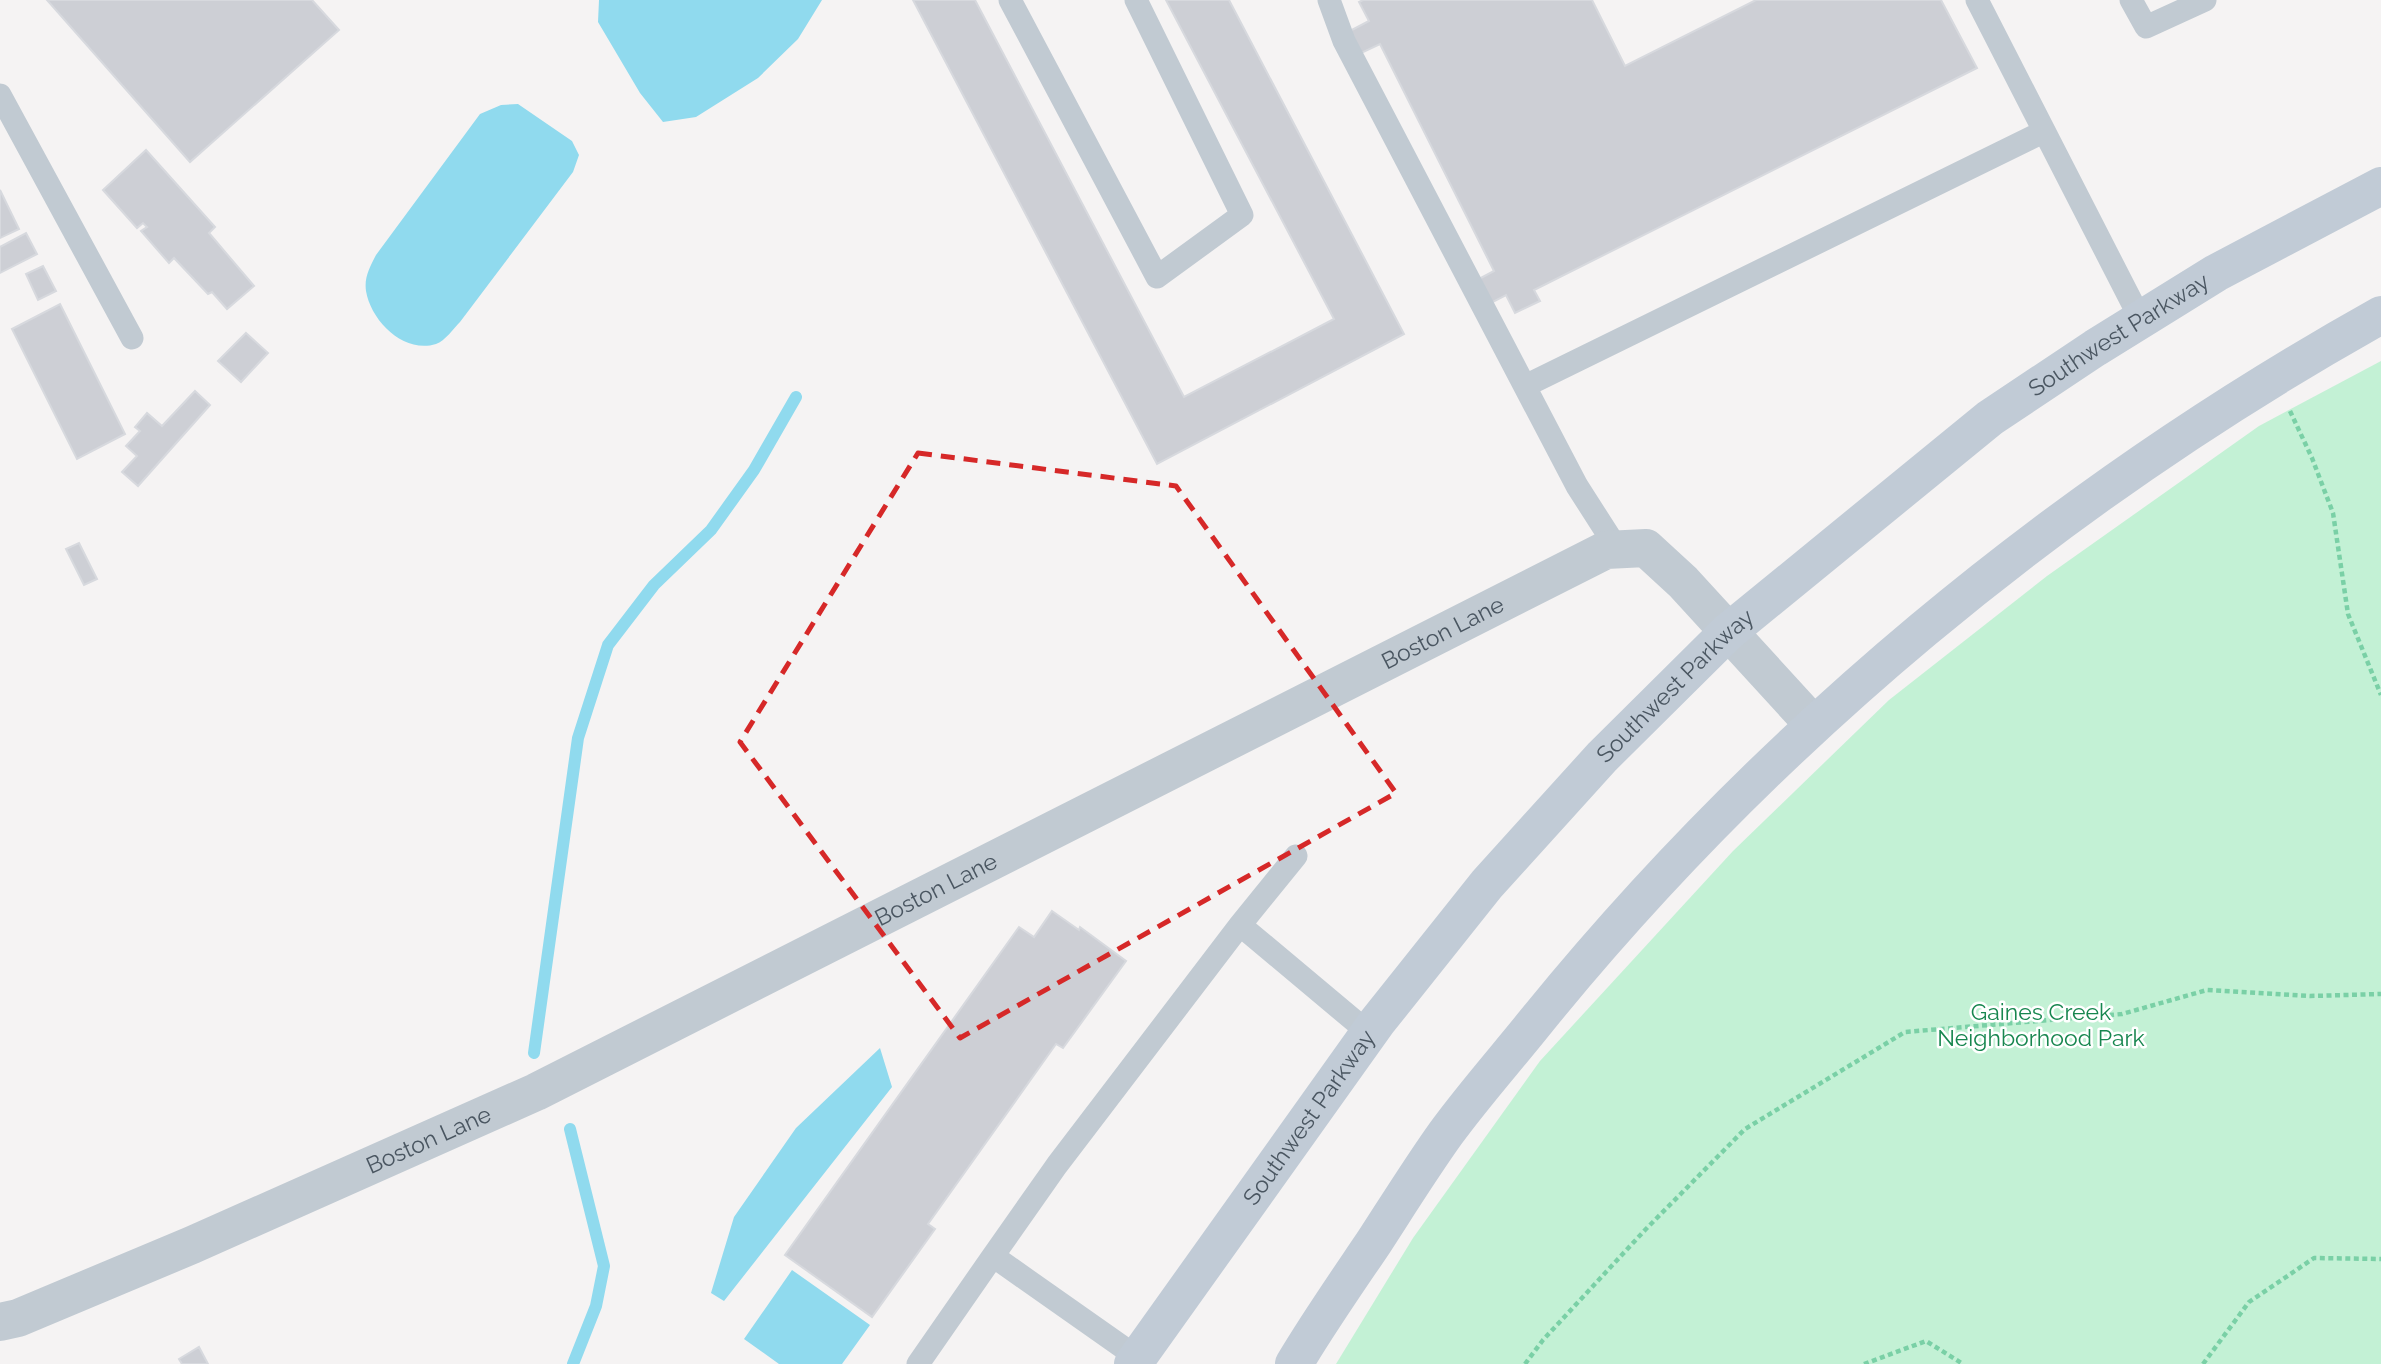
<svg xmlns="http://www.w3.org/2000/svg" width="2381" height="1364" font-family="Raleway,sans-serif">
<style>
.green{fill:#c3f1d5}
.water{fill:#90daee}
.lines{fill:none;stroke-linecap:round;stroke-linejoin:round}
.stream{stroke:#90daee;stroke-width:12}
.building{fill:#cdcfd5;stroke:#d7d9de;stroke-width:2}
.path{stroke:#7ad0a6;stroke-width:4.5;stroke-dasharray:5 3.5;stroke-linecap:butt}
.lane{stroke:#c1cad2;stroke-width:23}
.street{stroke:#c1cad2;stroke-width:38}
.secondary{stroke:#c1cbd6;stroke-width:38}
.marked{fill:none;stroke:#d62828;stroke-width:5;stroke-dasharray:14 9;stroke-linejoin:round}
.labels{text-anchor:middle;stroke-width:5;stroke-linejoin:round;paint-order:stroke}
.street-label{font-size:23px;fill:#4a5661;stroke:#fff}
.park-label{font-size:23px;fill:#17864f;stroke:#fff}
</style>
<rect width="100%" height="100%" fill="#f5f3f3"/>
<!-- green -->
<path class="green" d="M 2381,361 L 2381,1364 L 1336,1364 L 1413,1238 L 1540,1061 L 1733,851 L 1889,700 L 2047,576 L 2259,426 Z"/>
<!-- water -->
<path class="water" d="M 599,0 L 822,0 L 798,39 L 758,78 L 696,117 L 663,122 L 640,93 L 598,22 Z
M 518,104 L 572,141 L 579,155 L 573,172 L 460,322 C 454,328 445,341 436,344 C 404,354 371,321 366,291 C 364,277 370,267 376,255 L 480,114 L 501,105 Z
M 880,1048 L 892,1087 L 724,1301 L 711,1293 L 734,1217 L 796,1128 Z
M 792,1270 L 870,1325 L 842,1364 L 779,1364 L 744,1339 Z"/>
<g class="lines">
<!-- stream -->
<path class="stream" d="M 534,1053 L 578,738 L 608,645 L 654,585 L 711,530 L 754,470 L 796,397
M 570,1129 L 604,1266 L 596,1306 L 573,1364"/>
</g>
<!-- building -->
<path class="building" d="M 47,0 L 312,0 L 339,30 L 190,162 Z
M 913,0 L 975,0 L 1184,397 L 1334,319 L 1166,0 L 1229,0 L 1404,334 L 1157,464 Z
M 1363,0 L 1592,0 L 1625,66 L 1756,0 L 1941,0 L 1977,68 L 1534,290 L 1540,301 L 1515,313 L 1506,295 L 1489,304 L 1477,280 L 1494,271 L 1380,44 L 1357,55 L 1346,33 L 1369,21 L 1359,2 Z
M 146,150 L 215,227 L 209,233 L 254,286 L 227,309 L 212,292 L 208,294 L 174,258 L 169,263 L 141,231 L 147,227 L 143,223 L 137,228 L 103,190 Z
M 0,190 L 19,229 L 0,238 Z
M 26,233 L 37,254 L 0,273 L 0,247 Z
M 43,266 L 56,291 L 38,300 L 26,274 Z
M 60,304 L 125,434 L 77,459 L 12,329 Z
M 246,333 L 268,353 L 241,382 L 218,361 Z
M 195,391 L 210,405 L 138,486 L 122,472 L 137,456 L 126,446 L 140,431 L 135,427 L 147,413 L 162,426 Z
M 79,543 L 97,579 L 84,585 L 66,549 Z
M 1052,911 L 1079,930 L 1080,927 L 1126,961 L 1063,1048 L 1056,1044 L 928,1224 L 935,1229 L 872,1317 L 785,1255 L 1019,927 L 1034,937 Z
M 199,1347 L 208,1364 L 182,1364 L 179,1359 Z"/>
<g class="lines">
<!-- path -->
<path class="path" d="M 2290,411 L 2312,458 L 2333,513 L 2348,614 L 2381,695
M 1525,1364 L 1543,1340 L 1645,1230 L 1745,1129 L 1905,1032 L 2122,1014 L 2207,990 L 2310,996 L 2381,994
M 1864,1364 L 1926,1341 L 1963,1364
M 2203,1364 L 2249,1302 L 2314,1258 L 2381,1259"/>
<!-- lane -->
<path class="lane" d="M 1010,0 L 1157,277 L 1242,215 L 1136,0
M 1329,0 L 1344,41 L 1577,486 L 1618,550
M 1977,0 L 2141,320
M 2131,0 L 2146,27 L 2205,0
M 0,95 L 132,338
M 1525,386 L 2043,132
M 1240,925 L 1296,856
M 993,1256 L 1057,1165 L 1240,925 L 1369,1033
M 918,1364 L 993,1256 L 1138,1358"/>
<!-- street -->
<path class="street" id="s1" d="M 0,1322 L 18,1318 L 192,1245 L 536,1092 L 1606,550 L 1646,548 L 1683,582 L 1813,724"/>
<!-- secondary -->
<g class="secondary">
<path id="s2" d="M 1133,1364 L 1377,1022 L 1487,884 L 1602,757 L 1728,632 L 1990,418 L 2095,348 L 2216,273 L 2381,186"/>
<path d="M 1294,1364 C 1319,1322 1347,1282 1374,1242 C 1398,1205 1421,1168 1446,1133 C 1473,1096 1504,1061 1533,1025 C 1766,737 2057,496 2381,315"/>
</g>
</g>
<!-- marked area -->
<path class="marked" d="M 918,453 L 1176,486 L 1396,793 L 960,1038 L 740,742 Z"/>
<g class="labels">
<!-- street labels -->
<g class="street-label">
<text dy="8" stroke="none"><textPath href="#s2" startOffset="1437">Southwest Parkway</textPath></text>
<text dy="8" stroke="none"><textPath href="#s1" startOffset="1600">Boston Lane</textPath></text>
<text dy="8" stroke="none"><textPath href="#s2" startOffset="870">Southwest Parkway</textPath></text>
<text dy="8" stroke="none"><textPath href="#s1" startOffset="1032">Boston Lane</textPath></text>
<text dy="8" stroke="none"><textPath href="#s2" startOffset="303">Southwest Parkway</textPath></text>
<text dy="8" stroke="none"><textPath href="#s1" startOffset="466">Boston Lane</textPath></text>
</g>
<!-- park labels -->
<g class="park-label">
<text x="2041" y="1020">Gaines Creek<tspan x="2041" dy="26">Neighborhood Park</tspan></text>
</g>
</g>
</svg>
